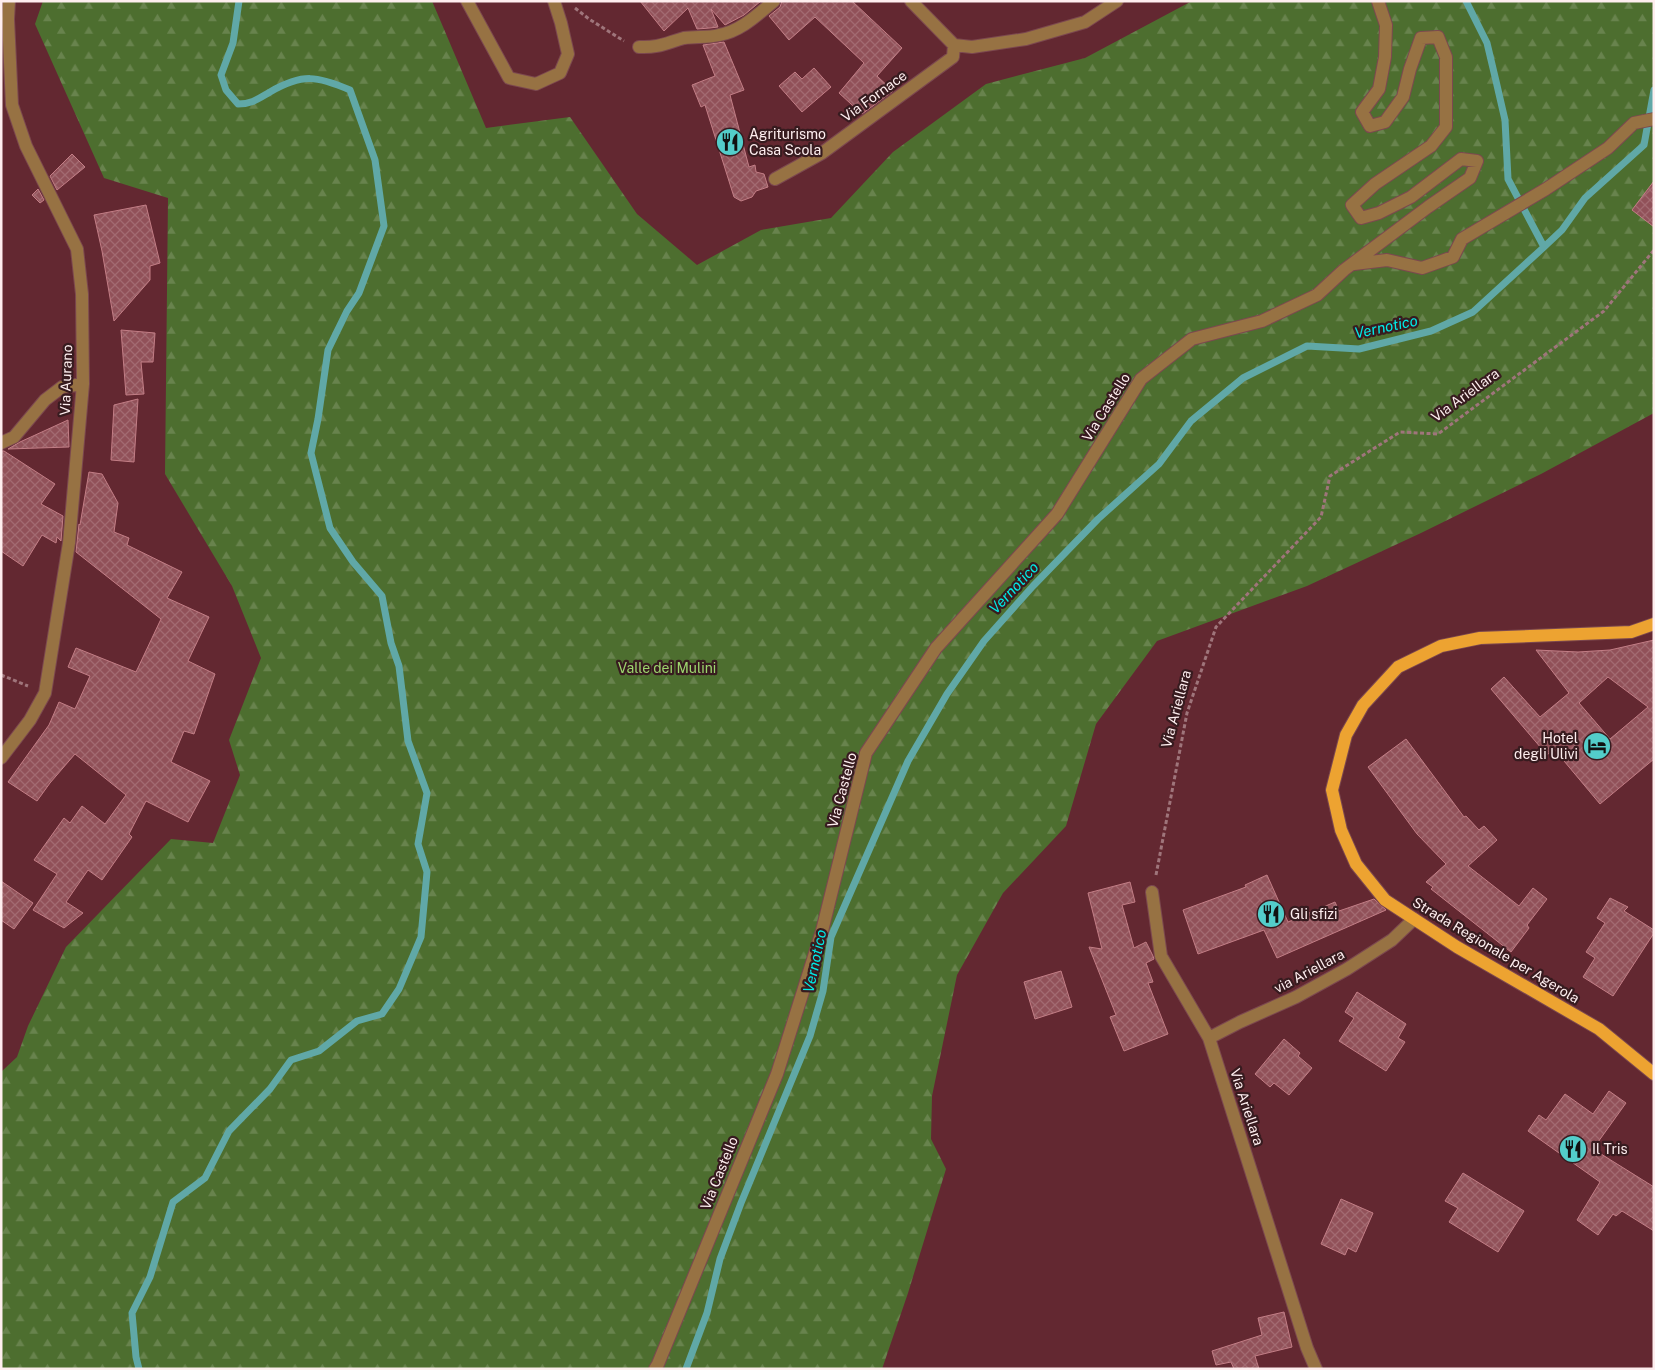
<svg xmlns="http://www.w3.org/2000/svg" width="1655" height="1370" font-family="'Public Sans',sans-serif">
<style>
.forest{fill:url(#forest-firs)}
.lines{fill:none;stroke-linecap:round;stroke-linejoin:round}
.stream{stroke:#60a8a7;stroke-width:7}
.building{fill:url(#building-cross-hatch);stroke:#c37e86;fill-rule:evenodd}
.minor-casing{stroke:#7c484f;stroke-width:14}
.major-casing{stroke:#7c484f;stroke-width:14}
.path{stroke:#9f757b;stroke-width:3;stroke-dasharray:4 2.5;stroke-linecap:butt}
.minor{stroke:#977243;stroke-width:12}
.major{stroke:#eda331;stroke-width:12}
.labels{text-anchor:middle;stroke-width:4.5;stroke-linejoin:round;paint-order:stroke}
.street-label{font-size:14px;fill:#feeeef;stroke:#371b1f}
.poi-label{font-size:14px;fill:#feeeef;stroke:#371b1f;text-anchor:start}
.park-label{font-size:14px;fill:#9dd56e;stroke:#371b1f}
.water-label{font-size:15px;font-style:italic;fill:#00eae6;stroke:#371b1f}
</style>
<defs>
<pattern id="forest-firs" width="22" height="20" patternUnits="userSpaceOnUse" patternTransform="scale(1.25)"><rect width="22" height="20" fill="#4d6e2f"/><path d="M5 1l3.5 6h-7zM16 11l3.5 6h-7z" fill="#68834d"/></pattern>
<pattern id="building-cross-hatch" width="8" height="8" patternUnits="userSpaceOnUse" patternTransform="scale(1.25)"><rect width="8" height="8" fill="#915159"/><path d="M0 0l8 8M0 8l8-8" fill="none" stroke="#a26a71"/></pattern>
</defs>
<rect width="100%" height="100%" fill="#632831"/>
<!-- forest -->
<path class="forest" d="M 43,1 L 432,1 L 486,128 L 570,117 L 637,214 L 697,265 L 761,230 L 831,218 L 893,152 L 986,84 L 1085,58 L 1192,1 L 1654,1 L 1654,413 L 1541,474 L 1421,533 L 1307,586 L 1157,641 L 1096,724 L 1066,826 L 1003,893 L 957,975 L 932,1096 L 931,1139 L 946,1169 L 908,1293 L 882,1369 L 1,1369 L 1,1072 L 17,1057 L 28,1026 L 66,947 L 171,839 L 213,843 L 240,775 L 229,740 L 261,658 L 232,586 L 165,474 L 168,198 L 104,178 L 35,24 Z"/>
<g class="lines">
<!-- stream -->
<path class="stream" d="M 1466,1 L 1487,43 L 1496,81 L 1505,120 L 1508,179 L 1544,247
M 139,1369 L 136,1357 L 132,1313 L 150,1277 L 173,1202 L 205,1178 L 229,1131 L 270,1089 L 291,1060 L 319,1051 L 357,1021 L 382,1014 L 399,989 L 421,937 L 427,872 L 418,844 L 427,793 L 408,741 L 399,666 L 391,643 L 382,596 L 353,562 L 330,528 L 311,453 L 318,419 L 328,350 L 347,311 L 359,293 L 384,226 L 375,160 L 350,90 C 317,76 303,73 270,92 C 258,99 252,104 238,104 L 226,90 L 221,75 L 233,43 L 239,1
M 686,1369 L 707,1313 L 720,1259 L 741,1203 L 810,1036 L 823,991 L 831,937 L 908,761 L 947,694 L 984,641 L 1033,586 L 1098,519 L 1159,464 L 1191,421 L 1243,378 L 1307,346 L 1359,349 L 1431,331 L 1473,312 L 1544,247 L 1562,230 L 1585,198 L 1644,145 L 1654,90"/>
</g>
<!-- building -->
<path class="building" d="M 640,1 L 761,1 L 744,15 L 725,25 L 711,9 L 718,27 L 710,28 L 697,29 L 688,8 L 664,31 Z
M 782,1 L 852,1 L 902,48 L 877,76 L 893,91 L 862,114 L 839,93 L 864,63 L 815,17 L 789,40 L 769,16 L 780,7 Z
M 724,42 L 744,90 L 730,95 L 749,167 L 755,165 L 756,172 L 764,174 L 768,187 L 756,191 L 752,197 L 741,201 L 734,197 L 705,105 L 701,107 L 692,85 L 715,76 L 703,45 Z
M 814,68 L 831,87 L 802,112 L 779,86 L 795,72 L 802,79 Z
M 72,154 L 85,167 L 57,190 L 50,176 Z
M 1654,181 L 1654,227 L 1632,210 Z
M 38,189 L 44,200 L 40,203 L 32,195 Z
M 146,205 L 160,263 L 150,266 L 150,280 L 114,321 L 102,251 L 94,215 Z
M 121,330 L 155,333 L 153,362 L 141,362 L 144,394 L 126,395 Z
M 138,399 L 134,462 L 111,460 L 114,405 Z
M 68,420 L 69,447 L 8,449 L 20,442 Z
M 1,451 L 4,451 L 55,484 L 41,504 L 63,516 L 61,541 L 57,537 L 56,543 L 42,535 L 23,566 L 1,551 Z
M 89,472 L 102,474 L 118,503 L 114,532 L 129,538 L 127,545 L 182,572 L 167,598 L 209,617 L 188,661 L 215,674 L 194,734 L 184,731 L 171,762 L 210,781 L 188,822 L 146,801 L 129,834 L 132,837 L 102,880 L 88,870 L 66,902 L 83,913 L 64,928 L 33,910 L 57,874 L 34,860 L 64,818 L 70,823 L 82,806 L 105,824 L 126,795 L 75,754 L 50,783 L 37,801 L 8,782 L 49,725 L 59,702 L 75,709 L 90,676 L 68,667 L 76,648 L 136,672 L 161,619 L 76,552 L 79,524 L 80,525 Z
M 1654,640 L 1654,759 L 1600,804 L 1554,749 L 1547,755 L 1491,689 L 1504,677 L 1540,717 L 1569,693 L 1536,650 L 1578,652 L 1610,650 ZM 1608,677 L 1648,707 L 1610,739 L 1579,703 Z
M 1406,739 L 1464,817 L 1466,816 L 1479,830 L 1484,826 L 1497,840 L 1468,866 L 1519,906 L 1533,888 L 1547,899 L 1527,925 L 1529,928 L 1511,952 L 1431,889 L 1433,887 L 1426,882 L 1446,864 L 1417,834 L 1368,767 Z
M 1267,875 L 1288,922 L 1335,902 L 1339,911 L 1374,899 L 1386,910 L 1277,958 L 1264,930 L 1198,954 L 1183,910 L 1246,887 L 1245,885 Z
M 1,881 L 33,903 L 14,929 L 1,920 Z
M 1130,882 L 1135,902 L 1122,905 L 1134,948 L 1146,942 L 1153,956 L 1154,959 L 1146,963 L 1153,982 L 1148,983 L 1168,1034 L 1124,1051 L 1110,1017 L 1116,1015 L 1089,947 L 1102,949 L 1088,893 Z
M 1610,898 L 1628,907 L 1624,911 L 1654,930 L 1654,933 L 1613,996 L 1583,977 L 1595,958 L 1586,952 L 1605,923 L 1597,918 Z
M 1061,971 L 1072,1007 L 1035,1019 L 1024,982 Z
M 1357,992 L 1406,1024 L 1398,1038 L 1405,1042 L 1386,1071 L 1339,1041 L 1354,1018 L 1345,1012 Z
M 1284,1039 L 1300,1053 L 1298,1056 L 1312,1068 L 1289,1095 L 1274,1083 L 1270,1087 L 1255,1074 Z
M 1609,1091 L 1626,1103 L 1593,1149 L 1654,1187 L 1654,1231 L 1622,1211 L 1616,1216 L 1613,1214 L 1598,1235 L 1577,1220 L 1600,1182 L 1528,1131 L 1539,1115 L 1546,1120 L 1565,1094 L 1593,1114 Z
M 1463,1173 L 1524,1211 L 1498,1252 L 1449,1222 L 1458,1208 L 1445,1201 Z
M 1341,1199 L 1373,1213 L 1356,1252 L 1348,1248 L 1345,1255 L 1321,1244 Z
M 1284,1312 L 1292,1347 L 1255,1356 L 1259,1369 L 1234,1369 L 1231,1362 L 1216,1365 L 1212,1351 L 1262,1335 L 1258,1318 Z"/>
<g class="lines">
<defs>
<path id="minor" d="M 467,1 L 509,78 L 536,84 L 560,73 L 568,54 L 561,23 L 554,1
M 911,1 L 954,45 L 972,47 L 1026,39 L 1085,22 L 1117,1
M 639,47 C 659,48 666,43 684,38 C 695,36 708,38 719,35 C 741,31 757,15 774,1
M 775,179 L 822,153 L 953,57 L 954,45
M 1354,264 L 1387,260 L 1422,268 L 1453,257 L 1462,239 L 1546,189 L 1608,148 L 1634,123 L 1654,119
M 1,443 L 14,437 L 45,400 L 62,387 L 83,384
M 1,758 L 30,720 L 45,693 L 69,543 L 83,384 L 82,294 L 77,249 L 26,146 L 12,105 L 8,19 L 9,1
M 1152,892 L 1161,956 L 1209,1038 L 1307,1348 L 1316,1369
M 1209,1038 L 1240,1022 L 1296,997 L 1347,969 L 1392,940 L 1414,919
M 655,1369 L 658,1364 L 777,1074 L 822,931 L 866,753 L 936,648 L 1057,514 L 1141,379 L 1192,339 L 1262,321 L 1317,295 L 1344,270 L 1428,207 L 1470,178 L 1477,161 L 1461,159 L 1411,197 L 1379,213 L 1361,218 L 1352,205 L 1375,184 L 1431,146 L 1446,127 L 1446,57 L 1438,37 L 1421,38 L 1410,69 L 1403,97 L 1385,122 L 1370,126 L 1362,112 L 1379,89 L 1385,57 L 1386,25 L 1378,1"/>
<path id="major" d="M 1654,624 L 1631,632 L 1480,638 L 1441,646 L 1398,667 L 1363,705 L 1346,735 L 1332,790 L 1341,830 L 1356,864 L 1385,900 L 1457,947 L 1599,1029 L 1654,1074"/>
</defs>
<!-- minor casing -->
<use href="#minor" class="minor-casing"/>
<!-- major casing -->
<use href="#major" class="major-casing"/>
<!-- path -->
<path class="path" d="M 575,8 L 589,19 L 624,41
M 1,675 L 28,686
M 1156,875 L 1187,713 L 1216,627 L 1321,517 L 1330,476 L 1400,432 L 1438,434 L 1604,311 L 1654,250"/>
<!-- minor -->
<use href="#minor" class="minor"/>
<!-- major -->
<use href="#major" class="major"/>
</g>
<!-- icons -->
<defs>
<symbol id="restaurant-disc" viewBox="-11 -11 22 22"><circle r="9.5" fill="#53cdca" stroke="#371b1f"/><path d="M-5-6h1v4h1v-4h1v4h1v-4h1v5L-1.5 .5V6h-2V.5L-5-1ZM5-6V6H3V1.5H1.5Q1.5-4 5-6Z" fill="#111"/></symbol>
<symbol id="hotel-disc" viewBox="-11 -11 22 22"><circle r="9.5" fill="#53cdca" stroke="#371b1f"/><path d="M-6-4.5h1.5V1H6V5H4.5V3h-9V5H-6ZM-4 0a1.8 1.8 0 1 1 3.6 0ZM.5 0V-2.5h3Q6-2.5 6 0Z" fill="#111"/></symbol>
</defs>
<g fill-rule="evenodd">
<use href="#restaurant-disc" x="714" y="126" width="32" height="32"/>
<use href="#hotel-disc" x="1581" y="730" width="32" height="32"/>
<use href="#restaurant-disc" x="1255" y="898" width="32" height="32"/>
<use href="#restaurant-disc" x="1557" y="1133" width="32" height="32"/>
</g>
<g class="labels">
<!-- street labels -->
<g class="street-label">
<text transform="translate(874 96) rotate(-36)" y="5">Via Fornace</text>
<text transform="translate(66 380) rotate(-88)" y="5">Via Aurano</text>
<text transform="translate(1465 395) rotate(-36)" y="5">Via Ariellara</text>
<text transform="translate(1106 407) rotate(-58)" y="5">Via Castello</text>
<text transform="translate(1176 709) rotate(-75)" y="5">Via Ariellara</text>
<text transform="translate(842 790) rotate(-75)" y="5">Via Castello</text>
<text transform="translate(1496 950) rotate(31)" y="5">Strada Regionale per Agerola</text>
<text transform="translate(1309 971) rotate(-28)" y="5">via Ariellara</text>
<text transform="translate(1247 1107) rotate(72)" y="5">Via Ariellara</text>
<text transform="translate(719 1173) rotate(-68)" y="5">Via Castello</text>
</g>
<!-- poi labels -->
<g class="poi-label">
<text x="749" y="139">Agriturismo<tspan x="749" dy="16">Casa Scola</tspan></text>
<text x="1578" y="743" text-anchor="end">Hotel<tspan x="1578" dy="16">degli Ulivi</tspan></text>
<text x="1290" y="919">Gli sfizi</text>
<text x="1592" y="1154">Il Tris</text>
</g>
<!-- park labels -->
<g class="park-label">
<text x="667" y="673">Valle dei Mulini</text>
</g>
<!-- water labels -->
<g class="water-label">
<text transform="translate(1386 327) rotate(-12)" y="5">Vernotico</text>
<text transform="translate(1014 588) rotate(-47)" y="5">Vernotico</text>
<text transform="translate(815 961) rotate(-78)" y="5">Vernotico</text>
</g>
</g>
<!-- border -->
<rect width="1655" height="1370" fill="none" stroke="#feeeef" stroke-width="5"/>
</svg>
